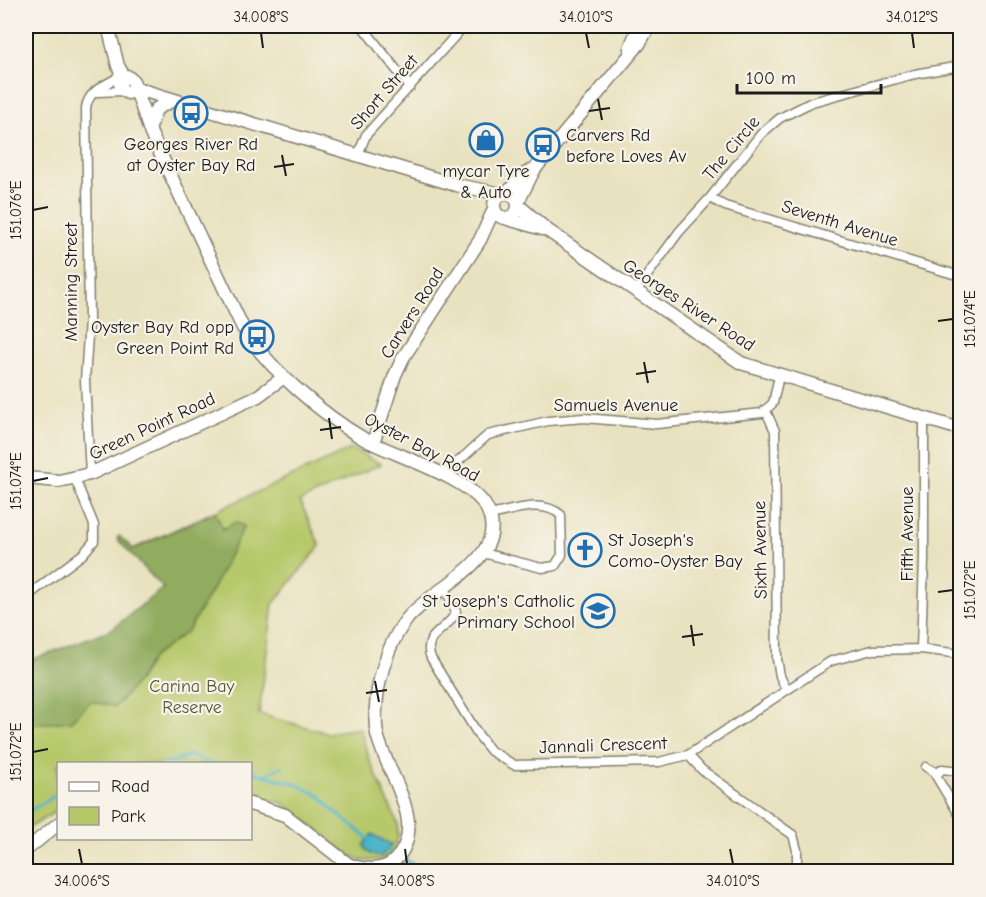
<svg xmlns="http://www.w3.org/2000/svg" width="986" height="897" font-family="'Comic Neue',sans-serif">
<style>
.green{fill:#b7c86b;stroke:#6a7244;stroke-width:1.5}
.forest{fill:#91ac5f;stroke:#56643e;stroke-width:1.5}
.water{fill:#4bb4c9;stroke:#346872;stroke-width:1.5}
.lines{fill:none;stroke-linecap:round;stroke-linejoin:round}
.stream{stroke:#4bb4c9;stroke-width:3}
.street-casing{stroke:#827f6e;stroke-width:11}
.secondary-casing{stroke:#827f6e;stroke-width:15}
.street{stroke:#fff;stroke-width:8}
.secondary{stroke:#fff;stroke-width:12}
.ticks{fill:none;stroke:#1c1c1c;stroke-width:2}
.labels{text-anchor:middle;stroke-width:4.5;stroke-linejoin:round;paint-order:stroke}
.street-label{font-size:18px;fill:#1c1c1c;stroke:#f7f3e8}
.poi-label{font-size:18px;fill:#1c1c1c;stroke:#f7f3e8;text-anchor:start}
.park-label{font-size:18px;fill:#525838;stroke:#f7f3e8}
.neatline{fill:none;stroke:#1c1c1c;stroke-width:2}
.ticks-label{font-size:15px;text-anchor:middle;fill:#1c1c1c}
</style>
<rect width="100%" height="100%" fill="#f7f3e8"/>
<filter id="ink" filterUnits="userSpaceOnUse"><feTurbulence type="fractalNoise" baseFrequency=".0167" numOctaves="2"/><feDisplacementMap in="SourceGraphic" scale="12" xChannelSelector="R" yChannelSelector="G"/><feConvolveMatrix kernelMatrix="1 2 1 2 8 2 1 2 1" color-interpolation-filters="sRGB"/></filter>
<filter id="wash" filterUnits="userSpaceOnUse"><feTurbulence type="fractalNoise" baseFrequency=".008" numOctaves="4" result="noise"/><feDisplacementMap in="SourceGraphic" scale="24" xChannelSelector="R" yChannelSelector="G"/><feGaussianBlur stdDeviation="1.35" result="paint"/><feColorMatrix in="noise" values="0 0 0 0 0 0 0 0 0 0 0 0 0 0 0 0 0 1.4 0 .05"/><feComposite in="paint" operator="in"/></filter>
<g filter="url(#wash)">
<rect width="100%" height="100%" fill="#e9e2c0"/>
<!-- green -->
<path class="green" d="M 351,449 L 381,464 L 300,501 L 320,546 L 273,604 L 259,714 L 327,733 L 360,728 L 369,759 L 398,824 L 398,837 L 394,849 L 385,859 L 365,861 L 349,855 L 283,803 L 251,796 L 250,764 L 58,764 L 58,810 L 26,830 L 26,686 L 161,636 L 163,587 L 117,539 L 119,536 L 133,549 Z"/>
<!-- forest -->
<path class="forest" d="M 215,512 L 223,529 L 236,522 L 244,526 L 213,588 L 188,631 L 153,657 L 138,681 L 115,707 L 91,701 L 71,721 L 26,725 L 26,662 L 112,629 L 163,588 L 117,539 L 119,536 L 133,549 Z"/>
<!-- water -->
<path class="water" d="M 372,834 L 391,845 L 382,856 C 373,856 367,854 364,845 Z"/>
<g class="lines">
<!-- stream -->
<path class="stream" d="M 163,764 L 191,755 L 211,764
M 250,771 L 296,784 L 320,796 L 333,810 L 370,840
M 265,775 L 282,766
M 26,813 L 58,794
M 383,848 L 392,853
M 406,860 L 426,872"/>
</g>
</g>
<g filter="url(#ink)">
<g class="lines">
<defs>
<path id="street" d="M 362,26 L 410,87
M 97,92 L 123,91
M 358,155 L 366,135 L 464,26
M 710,198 L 725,206 L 960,276
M 635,292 L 679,232 L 710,198 L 761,134 L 780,118 L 812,102 L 915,74 L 960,66
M 766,411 L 775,431 L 777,659 L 780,676 L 786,689
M 90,474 L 85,381 L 89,320 L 86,108 C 88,91 105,85 119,77
M 443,475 L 488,435 L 548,421 L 584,418 L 657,424 L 762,413 L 773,403 L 779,376
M 483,553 L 542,568 L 555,566 L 562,555 L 561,515 C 541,498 512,511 489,515
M 444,586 L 456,612 C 449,630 421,634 431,658 L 479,736 L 491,751 L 514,765 L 659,762 L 688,755 L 831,661 L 872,650 L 921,649 L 960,654
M 26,597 L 83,554 L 94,541 L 94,525 L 75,479
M 921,649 L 924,560 L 924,419
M 688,755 L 702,770 L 793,835 L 797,850 L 797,872
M 926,767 L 937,773
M 960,771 L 942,769 L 936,776 L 960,816"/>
<path id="secondary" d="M 108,26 L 118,66 L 123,75
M 630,48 L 639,26
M 135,88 L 456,185 L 502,194
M 135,91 L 128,93 L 121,89 L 119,77 L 127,76 L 133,81 L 151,134 L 242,326 C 266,367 323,415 364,439 C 394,455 470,478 486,507 C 514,558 432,587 407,619 C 391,639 383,663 378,689 C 376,704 374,720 377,734 C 386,773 430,825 395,860 C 384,872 362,870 348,864 L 285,815 L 250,804
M 150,127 L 156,109 L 173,100
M494 206a12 12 0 1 1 24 0a12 12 0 1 1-24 0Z
M 506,194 L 525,174 L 530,171
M 518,202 L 534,170 L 639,44 L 649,26
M 518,205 L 547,230 L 741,363 L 960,429
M 508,219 L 543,229
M 373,443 L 395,375 L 403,358 L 480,240 L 494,209
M 26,478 L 59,481 L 90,474 L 258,396 L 284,377
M 26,850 L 58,824"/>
</defs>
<!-- street casing -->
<use href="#street" class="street-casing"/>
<!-- secondary casing -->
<use href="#secondary" class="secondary-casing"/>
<!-- street -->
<use href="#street" class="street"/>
<!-- secondary -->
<use href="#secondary" class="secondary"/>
</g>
</g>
<!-- ticks -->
<path class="ticks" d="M 261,33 L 263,48M 586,33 L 589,48M 912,33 L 914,48M 598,99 L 602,120M 589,111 L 610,108M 282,155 L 286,176M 274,167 L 294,164M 33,210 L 48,207M 938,321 L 953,319M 644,362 L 648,383M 636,374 L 656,371M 329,418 L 332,439M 320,430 L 341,427M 33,481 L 48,478M 938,592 L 953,590M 691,625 L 694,646M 682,637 L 703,634M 375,681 L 379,702M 366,693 L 387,690M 33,752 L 48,749M 79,849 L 82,864M 405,849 L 407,864M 730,849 L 733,864"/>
<!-- icons -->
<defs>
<symbol id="bus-ring" viewBox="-11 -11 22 22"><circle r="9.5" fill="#f7f3e8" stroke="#1f6fb2" stroke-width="1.5"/><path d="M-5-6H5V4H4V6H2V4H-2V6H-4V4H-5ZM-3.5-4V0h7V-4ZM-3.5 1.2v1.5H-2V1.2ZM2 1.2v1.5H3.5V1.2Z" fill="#1f6fb2"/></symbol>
<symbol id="shop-ring" viewBox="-11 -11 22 22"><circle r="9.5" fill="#f7f3e8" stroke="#1f6fb2" stroke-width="1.5"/><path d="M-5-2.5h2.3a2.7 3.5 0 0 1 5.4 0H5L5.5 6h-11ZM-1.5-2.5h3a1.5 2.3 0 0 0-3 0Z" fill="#1f6fb2"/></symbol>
<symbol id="church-ring" viewBox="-11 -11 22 22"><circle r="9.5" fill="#f7f3e8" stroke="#1f6fb2" stroke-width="1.5"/><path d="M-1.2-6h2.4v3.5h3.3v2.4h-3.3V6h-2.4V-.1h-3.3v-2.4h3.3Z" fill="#1f6fb2"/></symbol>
<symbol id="school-ring" viewBox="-11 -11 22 22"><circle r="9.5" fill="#f7f3e8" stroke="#1f6fb2" stroke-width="1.5"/><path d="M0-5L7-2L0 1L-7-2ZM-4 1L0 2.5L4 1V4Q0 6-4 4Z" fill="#1f6fb2"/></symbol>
</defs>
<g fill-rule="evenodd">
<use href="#bus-ring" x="172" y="94" width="38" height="38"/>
<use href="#shop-ring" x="467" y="121" width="38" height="38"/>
<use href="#bus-ring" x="524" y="126" width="38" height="38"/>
<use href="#bus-ring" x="238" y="318" width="38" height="38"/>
<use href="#church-ring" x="566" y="531" width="38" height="38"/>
<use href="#school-ring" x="579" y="592" width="38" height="38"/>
</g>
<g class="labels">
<!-- street labels -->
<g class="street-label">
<text transform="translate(384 92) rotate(-49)" y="6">Short Street</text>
<text transform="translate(731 148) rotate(-50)" y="6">The Circle</text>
<text transform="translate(840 223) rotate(17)" y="6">Seventh Avenue</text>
<text transform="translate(71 282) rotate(-90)" y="6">Manning Street</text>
<text transform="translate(689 305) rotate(33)" y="6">Georges River Road</text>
<text transform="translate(412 313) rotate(-58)" y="6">Carvers Road</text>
<text x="616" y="411">Samuels Avenue</text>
<text transform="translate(152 426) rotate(-25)" y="6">Green Point Road</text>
<text transform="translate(422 447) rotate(28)" y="6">Oyster Bay Road</text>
<text transform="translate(907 534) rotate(-90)" y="6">Fifth Avenue</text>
<text transform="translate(760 550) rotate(-91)" y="6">Sixth Avenue</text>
<text transform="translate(603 745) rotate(-2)" y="6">Jannali Crescent</text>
</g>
<!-- poi labels -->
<g class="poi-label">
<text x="566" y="141">Carvers Rd<tspan x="566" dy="21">before Loves Av</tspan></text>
<text x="191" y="150" text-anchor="middle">Georges River Rd<tspan x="191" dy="21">at Oyster Bay Rd</tspan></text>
<text x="486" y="177" text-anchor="middle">mycar Tyre<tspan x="486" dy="21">&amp; Auto</tspan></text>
<text x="234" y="333" text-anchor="end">Oyster Bay Rd opp<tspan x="234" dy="21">Green Point Rd</tspan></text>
<text x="608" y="546">St Joseph's<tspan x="608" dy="21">Como-Oyster Bay</tspan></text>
<text x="575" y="607" text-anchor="end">St Joseph's Catholic<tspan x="575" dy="21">Primary School</tspan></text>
</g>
<!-- park labels -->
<g class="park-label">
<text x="192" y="692">Carina Bay<tspan x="192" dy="21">Reserve</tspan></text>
</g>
</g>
<!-- margin -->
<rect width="986" height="897" fill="none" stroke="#f7f3e8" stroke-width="66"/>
<!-- legend -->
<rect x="57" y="762" width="195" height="78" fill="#f7f3e8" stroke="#9f9d96" stroke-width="1.5"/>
<rect x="69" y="782" width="30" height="9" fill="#ffffff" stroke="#9f9d96" stroke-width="1.5"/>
<text x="111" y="792" font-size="18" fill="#1c1c1c">Road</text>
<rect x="69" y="807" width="30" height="18" fill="#b7c86b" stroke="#9f9d96" stroke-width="1.5"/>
<text x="111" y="822" font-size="18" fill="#1c1c1c">Park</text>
<!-- scale -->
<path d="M737 84v9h144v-9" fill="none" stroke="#1c1c1c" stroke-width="3"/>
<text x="746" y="84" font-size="18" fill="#1c1c1c" stroke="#f7f3e8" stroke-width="4.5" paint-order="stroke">100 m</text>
<rect x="33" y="33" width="920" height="831" class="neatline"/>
<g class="ticks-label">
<text x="261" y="22">34.008°S</text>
<text x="586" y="22">34.010°S</text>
<text x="912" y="22">34.012°S</text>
<text transform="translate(16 210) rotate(-90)" y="5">151.076°E</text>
<text transform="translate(970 319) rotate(-90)" y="5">151.074°E</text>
<text transform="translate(16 481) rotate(-90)" y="5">151.074°E</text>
<text transform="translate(970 590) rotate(-90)" y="5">151.072°E</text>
<text transform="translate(16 752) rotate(-90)" y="5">151.072°E</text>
<text x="82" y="886">34.006°S</text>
<text x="407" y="886">34.008°S</text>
<text x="733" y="886">34.010°S</text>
</g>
</svg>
